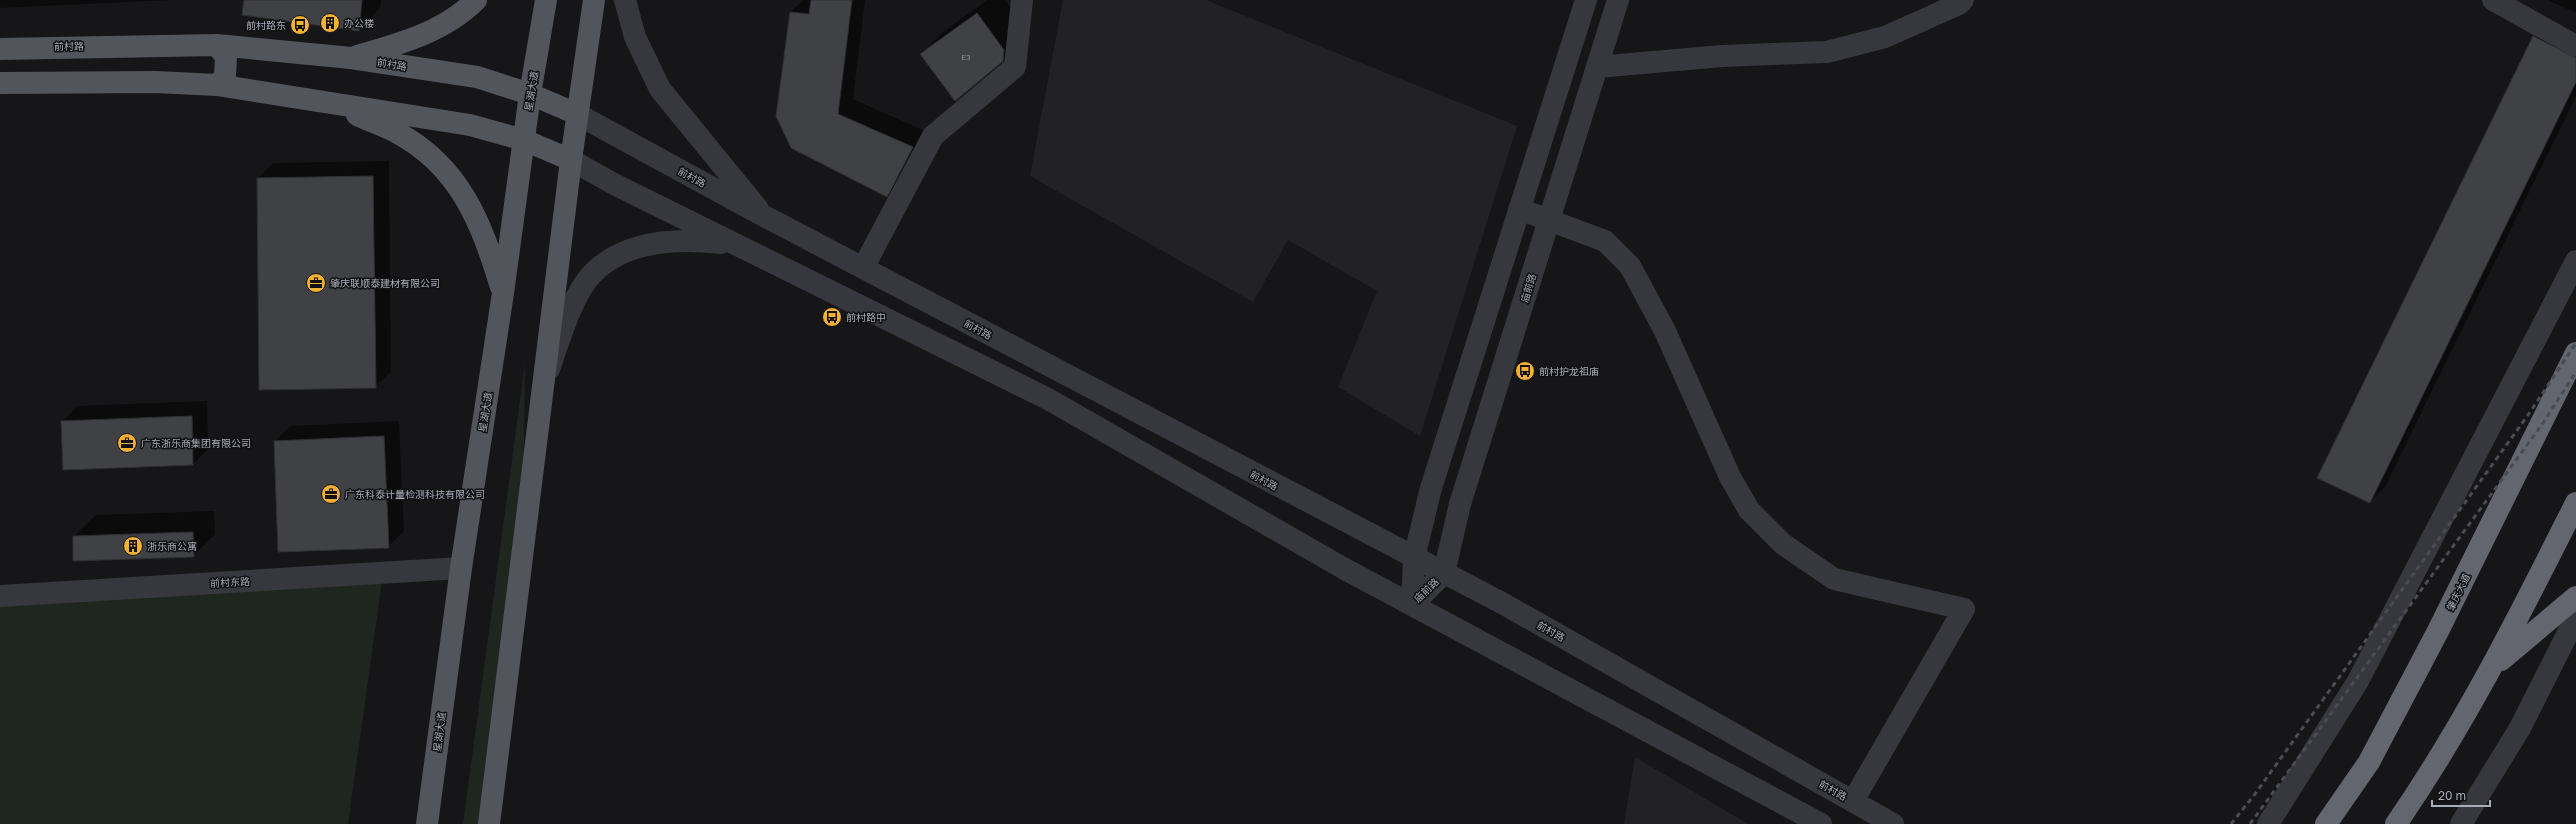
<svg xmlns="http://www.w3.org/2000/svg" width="2576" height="824" font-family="'Golos Text','Noto Sans SC',sans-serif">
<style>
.built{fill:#222225}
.green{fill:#1e261f}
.shadow{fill:#0007}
.building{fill:#404145;stroke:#303034}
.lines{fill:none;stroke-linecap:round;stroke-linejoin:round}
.minor{stroke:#37383d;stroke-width:22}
.major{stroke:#53555c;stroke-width:22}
.highway{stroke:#63666e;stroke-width:22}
.rail{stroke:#4a4c52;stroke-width:3;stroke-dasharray:5 4;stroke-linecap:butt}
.labels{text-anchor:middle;stroke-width:3;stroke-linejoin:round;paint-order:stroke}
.number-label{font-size:8px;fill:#8e929b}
.poi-label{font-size:10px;fill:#a8adb8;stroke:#111113;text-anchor:start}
.street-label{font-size:10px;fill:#a8adb8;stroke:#111113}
</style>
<rect width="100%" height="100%" fill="#161618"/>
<!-- built -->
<path class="built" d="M 1063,0 L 1206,0 L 1517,126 L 1420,436 L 1338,387 L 1377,291 L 1288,240 L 1253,302 L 1030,176 Z
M 1635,757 L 1748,824 L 1624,824 Z"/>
<!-- green -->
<path class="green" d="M 525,363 L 523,529 L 486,824 L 463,824 Z
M 382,581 L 348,824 L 0,824 L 0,601 Z"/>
<!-- shadow -->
<path class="shadow" d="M 0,0 L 172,0 L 0,8 Z
M 245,0 L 381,0 L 380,8 L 358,30 Z
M 803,0 L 865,0 L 853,99 L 927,132 L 902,180 L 886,196 L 792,148 L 791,12 Z
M 987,0 L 1005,0 L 1026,28 L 1024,38 L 1002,60 L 921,54 L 943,32 Z
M 2548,0 L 2576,0 L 2576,13 Z
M 2549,22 L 2576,36 L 2576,96 L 2385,487 L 2370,502 L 2534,37 Z
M 389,161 L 391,372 L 375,387 L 258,178 L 273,163 Z
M 207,401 L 208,449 L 193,464 L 62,422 L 77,406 Z
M 399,421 L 404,531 L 388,547 L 275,441 L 290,426 Z
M 214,511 L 215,534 L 193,556 L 74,536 L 96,515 Z"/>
<!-- building -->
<path class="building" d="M 244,0 L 362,0 L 359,31 L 242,15 Z
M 811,0 L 852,0 L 838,114 L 913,147 L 887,197 L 791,148 L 776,116 L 790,12 L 809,14 Z
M 977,13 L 1004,50 L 1003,61 L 955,101 L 920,54 Z
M 2533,36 L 2576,58 L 2576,82 L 2370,503 L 2317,478 Z
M 373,176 L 376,388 L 259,390 L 257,178 Z
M 192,416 L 193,465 L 63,470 L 61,421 Z
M 384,436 L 389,548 L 278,552 L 274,441 Z
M 193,532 L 194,557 L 73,561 L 73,536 Z"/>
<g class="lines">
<!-- minor -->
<path class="minor" d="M 625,0 L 635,37 L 660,89 L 758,209
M 2493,0 L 2576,46
M 1597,67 L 1722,56 L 1827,52 L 1885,37 L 1959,4 L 1963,0
M 577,114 L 764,216 L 1502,603 L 1893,824
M 571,160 L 614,184 L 1048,399 L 1343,568 L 1821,824
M 1519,209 L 1605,241 L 1630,266 L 1665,331 L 1730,477 L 1749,510 L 1783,544 L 1834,579 L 1964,609 L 1853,801
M 863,268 L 933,136 L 1015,67 L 1022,0
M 549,369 C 559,341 572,295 592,274 C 625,240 677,238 721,243
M 0,596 L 461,568
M 1412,605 L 1444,573 L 1460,504 L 1618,0
M 1412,605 L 1414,558 L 1431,488 L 1586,0
M 2268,824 L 2358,681 L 2576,261
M 2461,824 L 2520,728 L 2576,617"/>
<!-- major -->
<path class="major" d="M 0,49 L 217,45 L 351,58 L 477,77 L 530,94 L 577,114
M 357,56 C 400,44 444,32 476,0
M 0,83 L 156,82 L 217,85 L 470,125 L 524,140 L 571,160
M 217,85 L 225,77 L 226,57 L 217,45
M 357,115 C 370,121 384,126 396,132 C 460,166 481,222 501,287
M 427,824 L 461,568 L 503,293 L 530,94 L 546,0
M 489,824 L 571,160 L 594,0"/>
<!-- highway -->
<path class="highway" d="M 2501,660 L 2576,597
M 2326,824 L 2369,762 L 2438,631 L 2576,353
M 2396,824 C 2467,721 2520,614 2576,503"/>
<!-- rail -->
<path class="rail" d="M 2231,824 L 2255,794 L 2528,415 L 2576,343
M 2250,824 L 2541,426 L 2576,372"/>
</g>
<!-- icons -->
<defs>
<symbol id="building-disc" viewBox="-11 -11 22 22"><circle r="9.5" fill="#f2b134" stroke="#111113"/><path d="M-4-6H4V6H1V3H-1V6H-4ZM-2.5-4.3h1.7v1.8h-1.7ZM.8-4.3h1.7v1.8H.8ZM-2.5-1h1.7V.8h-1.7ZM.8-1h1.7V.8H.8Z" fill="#111"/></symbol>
<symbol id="bus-disc" viewBox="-11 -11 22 22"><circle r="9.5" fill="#f2b134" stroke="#111113"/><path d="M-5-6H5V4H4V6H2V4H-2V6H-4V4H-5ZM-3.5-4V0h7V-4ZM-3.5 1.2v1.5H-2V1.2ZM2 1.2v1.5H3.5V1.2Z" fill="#111"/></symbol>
<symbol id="office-disc" viewBox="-11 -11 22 22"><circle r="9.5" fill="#f2b134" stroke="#111113"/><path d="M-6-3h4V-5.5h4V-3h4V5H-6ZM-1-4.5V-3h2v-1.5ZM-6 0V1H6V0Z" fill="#111"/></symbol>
</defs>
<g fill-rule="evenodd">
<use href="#building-disc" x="319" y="12" width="22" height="22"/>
<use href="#bus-disc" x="289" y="14" width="22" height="22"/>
<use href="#office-disc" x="305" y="272" width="22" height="22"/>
<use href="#bus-disc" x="821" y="306" width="22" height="22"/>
<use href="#bus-disc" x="1514" y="360" width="22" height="22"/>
<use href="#office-disc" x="116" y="432" width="22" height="22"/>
<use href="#office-disc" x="320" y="483" width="22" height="22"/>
<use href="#building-disc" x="122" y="535" width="22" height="22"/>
</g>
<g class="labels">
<!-- number labels -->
<g class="number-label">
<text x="966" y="60">E3</text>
</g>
<!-- poi labels -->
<g class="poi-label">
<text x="344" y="27">办公楼</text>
<text x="286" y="29" text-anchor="end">前村路东</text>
<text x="330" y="287">肇庆联顺泰建材有限公司</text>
<text x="846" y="321">前村路中</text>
<text x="1539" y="375">前村护龙祖庙</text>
<text x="141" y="447">广东浙乐商集团有限公司</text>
<text x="345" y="498">广东科泰计量检测科技有限公司</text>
<text x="147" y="550">浙乐商公寓</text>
</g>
<!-- street labels -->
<g class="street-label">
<text transform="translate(69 46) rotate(-1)" y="4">前村路</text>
<text transform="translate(392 64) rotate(9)" y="4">前村路</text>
<text transform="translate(531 91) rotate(-81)" y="4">星湖大道</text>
<text transform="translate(692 177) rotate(28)" y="4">前村路</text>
<text transform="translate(1528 288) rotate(-73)" y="4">庙前路</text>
<text transform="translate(978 329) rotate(28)" y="4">前村路</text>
<text transform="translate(485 412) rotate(-81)" y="4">星湖大道</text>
<text transform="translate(1264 480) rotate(28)" y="4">前村路</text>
<text transform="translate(230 582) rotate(-3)" y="4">前村东路</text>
<text transform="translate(1426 590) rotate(-44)" y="4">庙前路</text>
<text transform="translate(2458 592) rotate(-64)" y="4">肇庆大道</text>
<text transform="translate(1551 631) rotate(29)" y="4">前村路</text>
<text transform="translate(439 732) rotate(-83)" y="4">星湖大道</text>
<text transform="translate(1833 790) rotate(29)" y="4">前村路</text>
</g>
</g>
<!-- scale -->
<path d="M2432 800v6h58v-6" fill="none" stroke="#a8adb8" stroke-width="2"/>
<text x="2438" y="800" font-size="12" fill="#a8adb8" stroke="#111113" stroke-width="3" paint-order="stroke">20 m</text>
</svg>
